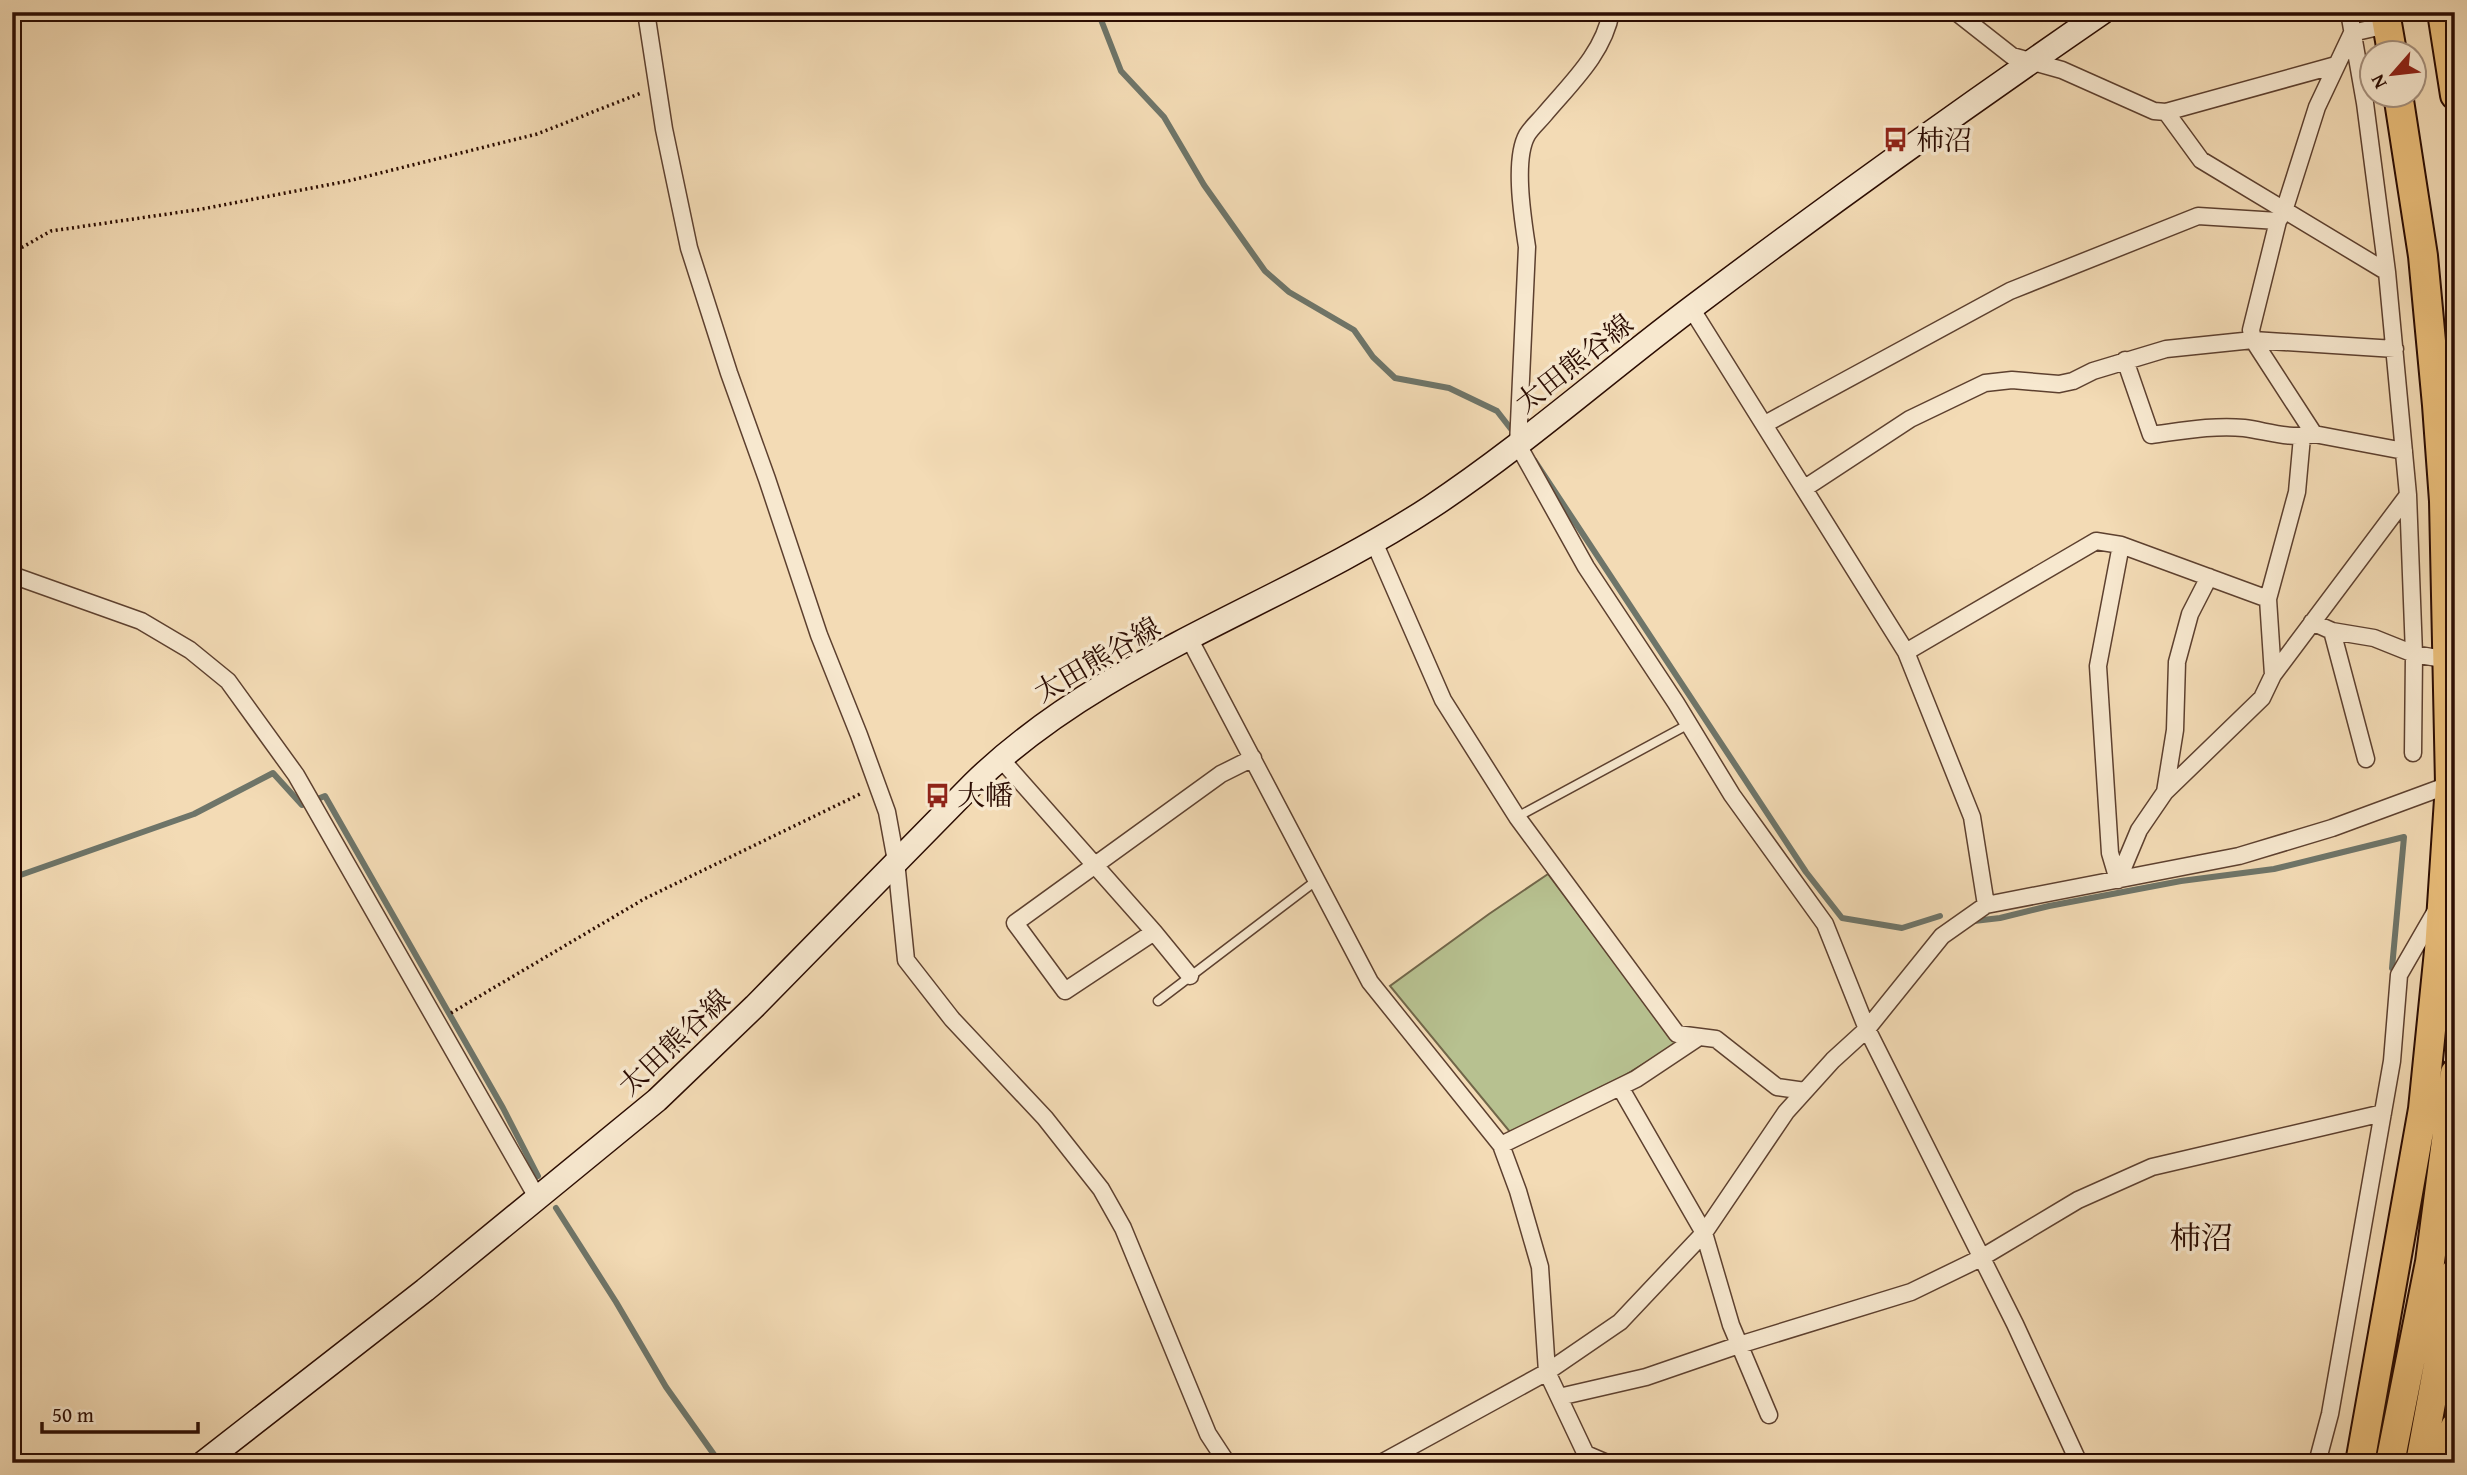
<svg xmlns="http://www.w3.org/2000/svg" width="2467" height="1475" font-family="'Gentium Book Plus','Noto Serif JP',serif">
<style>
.green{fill:#b7c190;stroke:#716649;stroke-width:2}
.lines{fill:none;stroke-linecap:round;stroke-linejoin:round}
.stream{stroke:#6e7569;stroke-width:6}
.service-casing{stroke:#5d402f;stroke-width:11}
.minor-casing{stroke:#5d402f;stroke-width:19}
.secondary-casing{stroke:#2b0c02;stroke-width:26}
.trunk-casing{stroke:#2b0c02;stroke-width:32}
.path{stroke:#2b0c02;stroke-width:3.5;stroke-dasharray:2 3.5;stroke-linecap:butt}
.service{stroke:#f7e8cf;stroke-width:8}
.minor{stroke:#f7e8cf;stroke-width:16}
.secondary{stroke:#f7e8cf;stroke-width:23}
.trunk{stroke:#eabe7a;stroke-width:28}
.labels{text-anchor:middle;stroke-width:7;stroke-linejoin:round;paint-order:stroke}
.poi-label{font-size:28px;fill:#2b0c02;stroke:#f7e8cf;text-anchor:start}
.street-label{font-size:28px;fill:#2b0c02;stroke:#f7e8cf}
.quarter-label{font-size:32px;fill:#2b0c02;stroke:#f7e8cf}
</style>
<rect width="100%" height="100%" fill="#f3dbb5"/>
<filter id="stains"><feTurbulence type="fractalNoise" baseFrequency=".00286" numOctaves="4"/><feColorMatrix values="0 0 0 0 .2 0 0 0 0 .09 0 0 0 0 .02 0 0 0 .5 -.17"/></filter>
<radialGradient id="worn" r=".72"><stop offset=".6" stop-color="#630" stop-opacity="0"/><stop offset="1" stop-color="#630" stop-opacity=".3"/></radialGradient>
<!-- green -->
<path class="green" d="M 1548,874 L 1676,1044 L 1622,1077 L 1510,1132 L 1390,986 L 1489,914 Z"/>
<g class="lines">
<!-- stream -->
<path class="stream" d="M 1098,12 L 1121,71 L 1164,117 L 1204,185 L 1265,271 L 1289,292 L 1354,330 L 1373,357 L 1395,378 L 1449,388 L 1497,411 L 1511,429
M 1534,460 L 1806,872 L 1842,918 L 1902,928 L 1940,916
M 12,878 L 194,814 L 273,773 L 302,805 L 325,796 L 503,1108 L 538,1176
M 1974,921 L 2000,918 L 2049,906 L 2181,881 L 2274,869 L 2404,837 L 2392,968
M 556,1208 L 616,1302 L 666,1387 L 720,1463"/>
<defs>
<path id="service" d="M 1517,817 L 1689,724
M 1158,1001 L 1317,880"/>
<path id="minor" d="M 646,12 L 664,129 L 689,248 L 729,373 L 767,479 L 819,635 L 859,735 L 887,812 L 896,861 L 906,960 L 952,1019 L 1045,1118 L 1101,1189 L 1123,1228 L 1208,1434 L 1227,1463
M 1611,12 C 1604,53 1570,84 1544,115 C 1539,121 1531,128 1527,135 C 1513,160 1523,220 1527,247 L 1518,445 L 1586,567 L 1676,703 L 1732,795 L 1825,924 L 1867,1029 L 2015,1324 L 2079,1463
M 1956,12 L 2012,56 L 2062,70 L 2154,111 L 2166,112 L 2201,160 L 2387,272
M 2166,112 L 2336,65
M 1691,308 L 1906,652 L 1972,817 L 1986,905
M 2125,360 L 2151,435 C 2182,431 2213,425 2244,428 C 2267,431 2291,440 2314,434 L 2404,451
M 1765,424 L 2010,291 L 2198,216 L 2278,221
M 2314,434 L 2253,340 L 2251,330 L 2278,221 L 2284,211 L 2317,107 L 2352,33 L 2387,25
M 1805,488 L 1910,419 L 1985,383 L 2012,380 L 2059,384 L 2073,381 L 2093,371 L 2166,349 L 2253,340 L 2395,349
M 2408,495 L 2414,654 L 2413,753
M 1374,542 L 1443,700 L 1517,817 L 1677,1034 L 1716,1039 L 1777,1087 L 1805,1091
M 12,575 L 141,621 L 190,650 L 228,681 L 296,775 L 538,1199
M 2312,622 L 2332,631 L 2374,638 L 2414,654 L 2449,660
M 2332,631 L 2366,759
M 1190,640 L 1370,982 L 1501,1145 L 1518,1191 L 1540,1267 L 1547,1372 L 1590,1463
M 1906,652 L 2096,541 L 2121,545 L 2268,599
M 2273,675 L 2268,599 L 2297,492 L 2302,437
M 1000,758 L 1154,932 L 1065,991 L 1015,923 L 1221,774 L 1253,758
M 2165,792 L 2175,730 L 2177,662 L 2190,614 L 2209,577
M 2118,880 L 2139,830 L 2165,792 L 2262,698 L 2273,675 L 2408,495 L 2387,272 L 2365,103 L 2349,12
M 2118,880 L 2110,853 L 2098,666 L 2121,545
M 1154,932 L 1190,976
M 1620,1087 L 1704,1233 L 1731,1325 L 1769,1415
M 1501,1145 L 1636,1079 L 1699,1037
M 1559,1397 L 1646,1377 L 1739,1345 L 1911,1292 L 1981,1258 L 2078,1200 L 2152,1167 L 2383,1113
M 1586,1454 L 1607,1463
M 1381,1463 L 1547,1372 L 1620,1322 L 1704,1233 L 1786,1112 L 1833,1060 L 1867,1029 L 1942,936 L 1986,905 L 2239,856 L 2332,828 L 2454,783
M 2317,1463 L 2330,1414 L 2392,1061 L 2399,975 L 2437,909"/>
<path id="secondary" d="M 203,1463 L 425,1290 L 657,1100 L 755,1006 L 973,784 C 1102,658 1282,605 1431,507 C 1523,446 1606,372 1694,306 C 1828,205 1965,107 2103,12"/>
<path id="trunk" d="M 2385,12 L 2392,52
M 2442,12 L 2455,95
M 2360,1463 L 2423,1109 L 2439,951 L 2450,784 L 2444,501 L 2437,405 L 2423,256 L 2398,94
M 2390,1463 L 2430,1262 L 2455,1073
M 2420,1463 L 2455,1273
M 2447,1463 L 2455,1427"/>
</defs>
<!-- service casing -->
<use href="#service" class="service-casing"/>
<!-- minor casing -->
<use href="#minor" class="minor-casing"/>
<!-- secondary casing -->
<use href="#secondary" class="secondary-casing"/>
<!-- trunk casing -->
<use href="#trunk" class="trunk-casing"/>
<!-- path -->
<path class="path" d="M 12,253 L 51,231 L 202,209 L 348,181 L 537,134 L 641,93
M 451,1013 L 644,899 L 860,794
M 546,1457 L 551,1463"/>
<!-- service -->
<use href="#service" class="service"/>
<!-- minor -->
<use href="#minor" class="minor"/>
<!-- secondary -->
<use href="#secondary" class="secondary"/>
<!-- trunk -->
<use href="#trunk" class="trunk"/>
</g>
<!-- icons -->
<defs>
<symbol id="bus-bare" viewBox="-9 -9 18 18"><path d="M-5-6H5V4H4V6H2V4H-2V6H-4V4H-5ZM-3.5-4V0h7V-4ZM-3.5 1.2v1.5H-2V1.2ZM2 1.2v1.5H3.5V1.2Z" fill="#8f2418" stroke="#f7e8cf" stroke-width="2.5" paint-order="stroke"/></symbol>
</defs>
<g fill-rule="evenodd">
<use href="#bus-bare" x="1878" y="122" width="35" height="35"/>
<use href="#bus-bare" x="920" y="778" width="35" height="35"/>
</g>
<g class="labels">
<!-- poi labels -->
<g class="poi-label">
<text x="1916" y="150">柿沼</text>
<text x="957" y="805">大幡</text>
</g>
<!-- street labels -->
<g class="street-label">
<text transform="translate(1574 363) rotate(-38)" y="10">太田熊谷線</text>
<text transform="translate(1097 659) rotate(-30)" y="10">太田熊谷線</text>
<text transform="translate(674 1042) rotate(-43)" y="10">太田熊谷線</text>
</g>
<!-- quarter labels -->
<g class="quarter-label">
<text x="2201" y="1249">柿沼</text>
</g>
</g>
<!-- margin -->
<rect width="2467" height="1475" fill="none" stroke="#f3dbb5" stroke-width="42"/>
<rect x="14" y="14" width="2439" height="1447" fill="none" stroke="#2b0c02" stroke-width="3.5"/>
<rect x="21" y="21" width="2425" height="1433" fill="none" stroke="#2b0c02" stroke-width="2"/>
<!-- north arrow -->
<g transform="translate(2393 74) rotate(242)"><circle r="33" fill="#f7e8cf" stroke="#a5907d" stroke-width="2"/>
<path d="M0-5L12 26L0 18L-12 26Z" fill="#8f2418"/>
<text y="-10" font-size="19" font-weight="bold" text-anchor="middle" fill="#2b0c02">N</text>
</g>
<!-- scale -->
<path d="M42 1422v10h156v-10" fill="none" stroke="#2b0c02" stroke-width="3.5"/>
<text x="52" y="1422" font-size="21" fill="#2b0c02" stroke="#f7e8cf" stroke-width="5" paint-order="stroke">50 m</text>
<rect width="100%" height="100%" filter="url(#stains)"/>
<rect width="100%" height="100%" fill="url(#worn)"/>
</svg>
